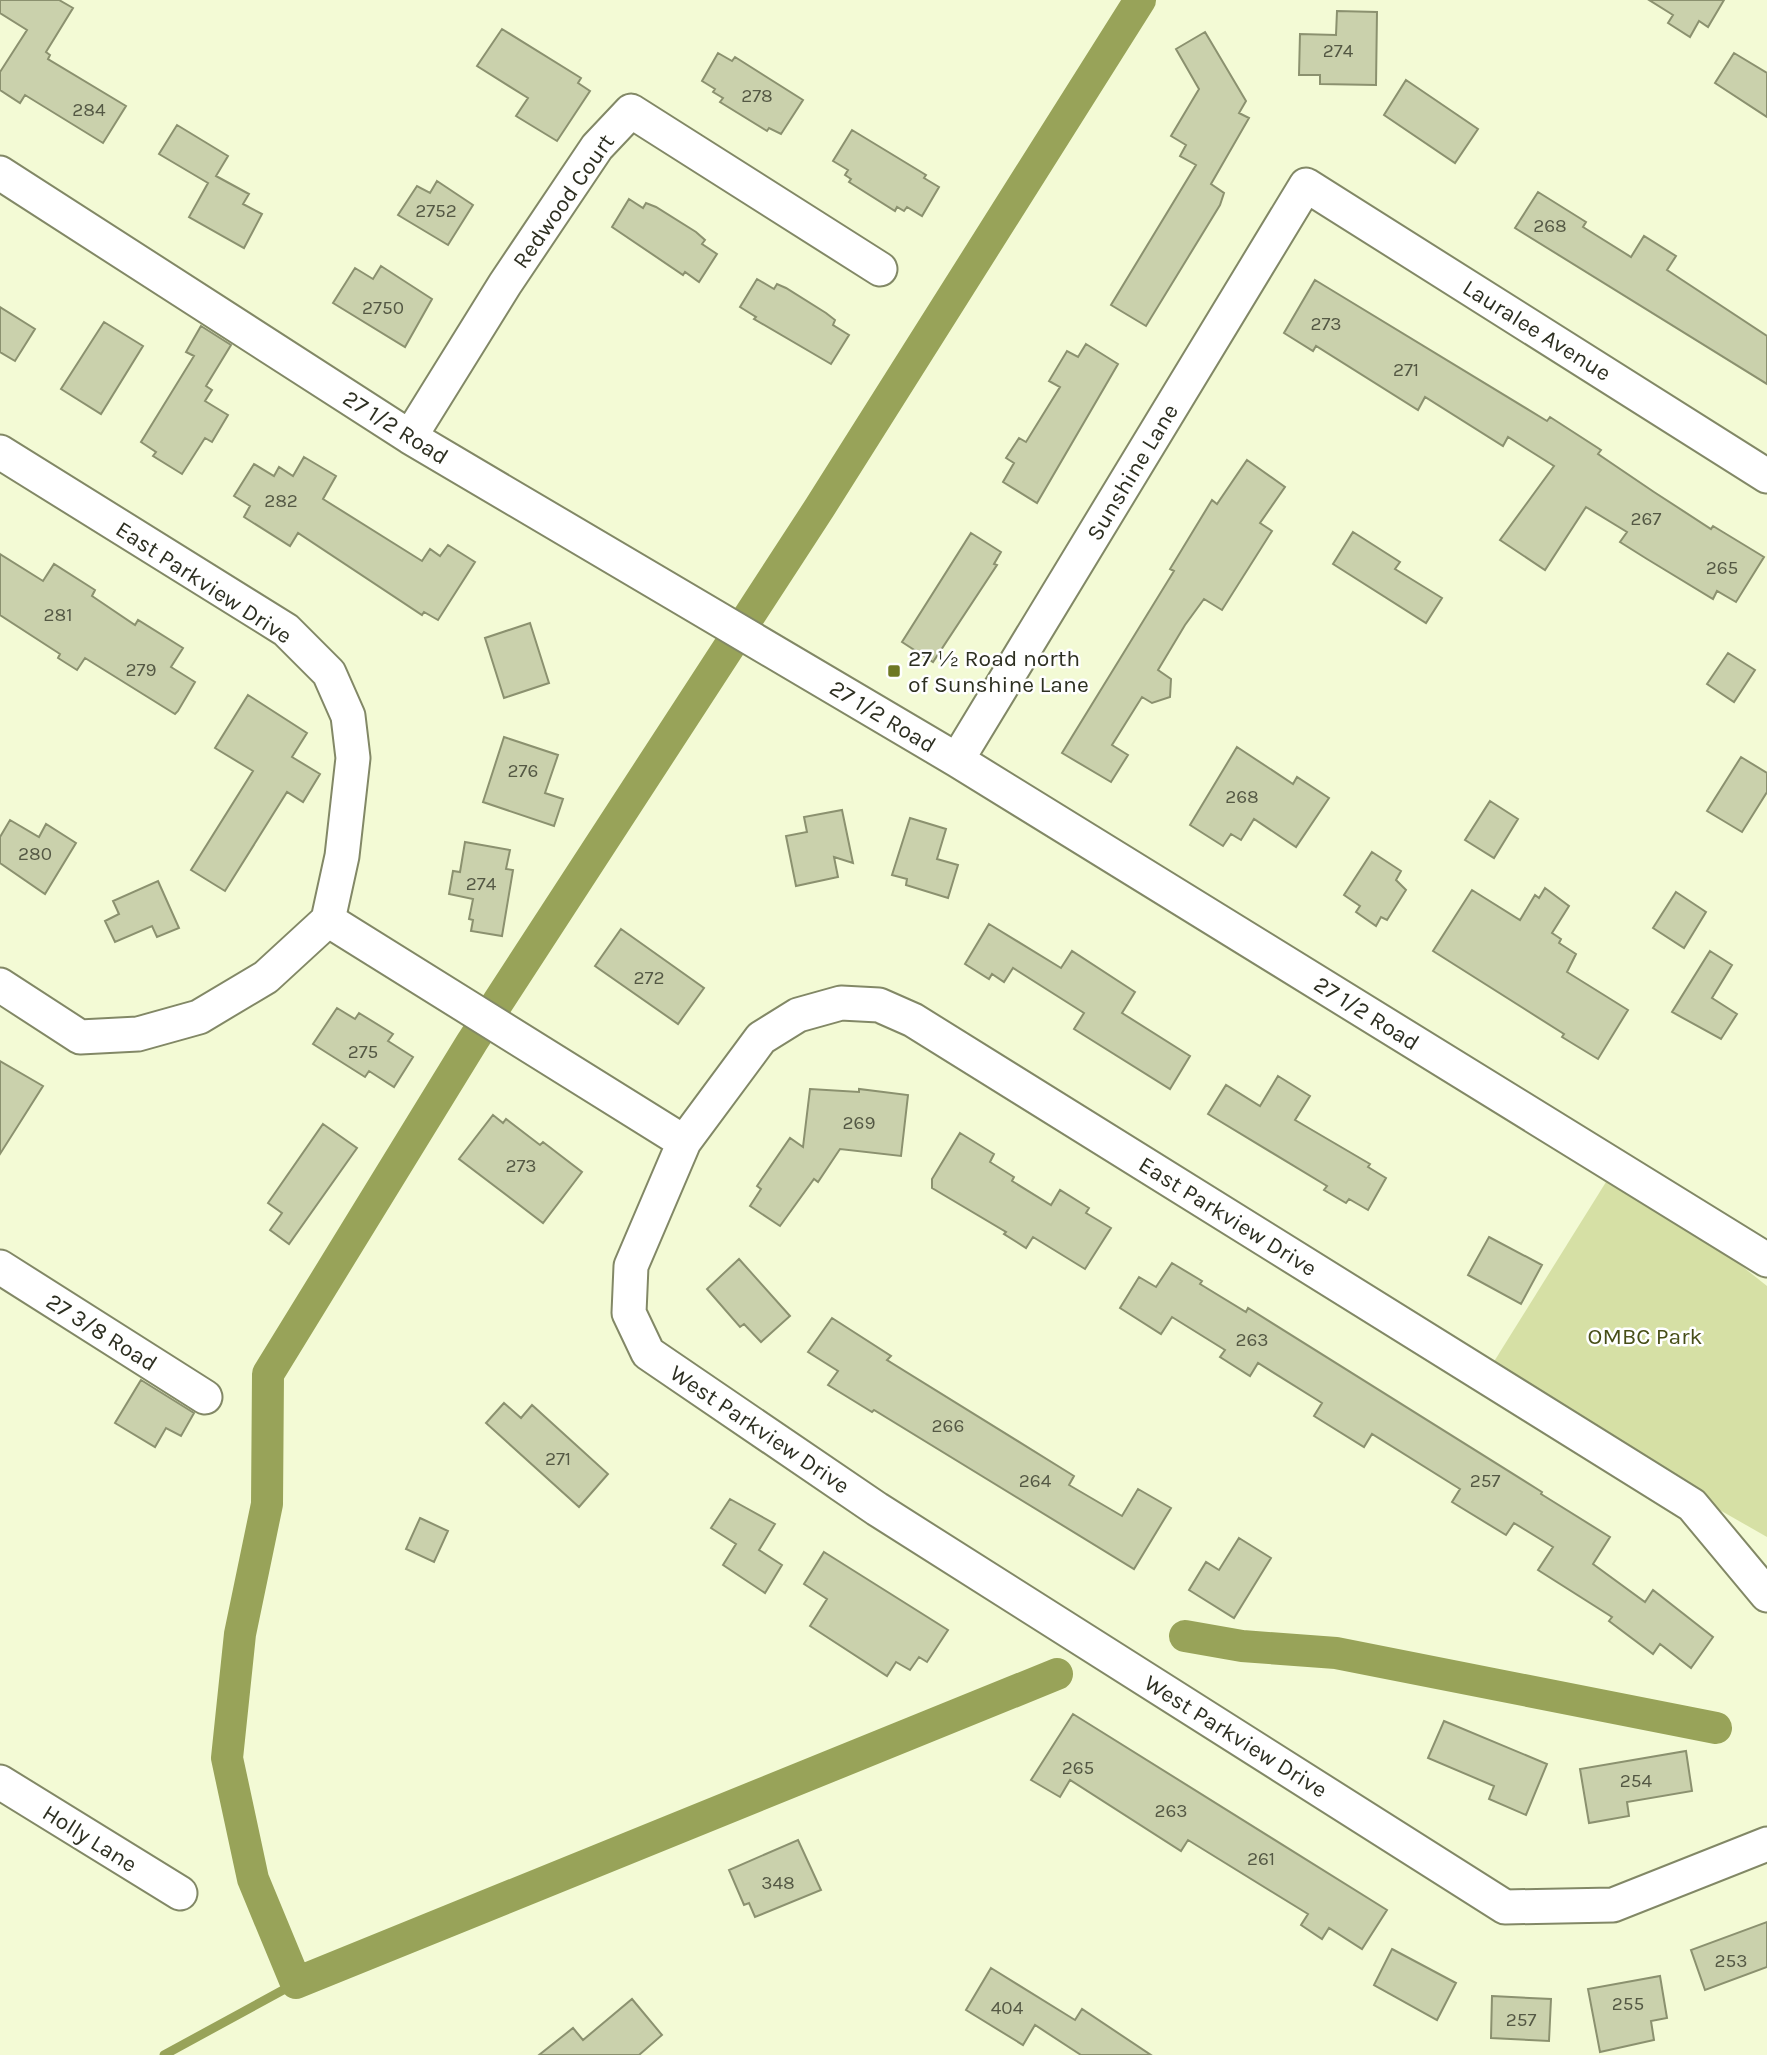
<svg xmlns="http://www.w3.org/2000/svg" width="1767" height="2055" font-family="Karla,sans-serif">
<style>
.green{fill:#d6e0a5}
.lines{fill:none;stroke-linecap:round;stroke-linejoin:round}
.stream{stroke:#98a359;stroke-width:9}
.canal{stroke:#98a359;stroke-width:32}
.building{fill:#cad1ac;stroke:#8b916f;stroke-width:2}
.minor-casing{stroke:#828866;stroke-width:37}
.minor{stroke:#fff;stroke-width:33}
.poi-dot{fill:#6e7823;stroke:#fff;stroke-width:2.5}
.labels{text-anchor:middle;stroke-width:5;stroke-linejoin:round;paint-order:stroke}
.number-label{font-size:19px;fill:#545844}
.street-label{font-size:23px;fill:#2d2f21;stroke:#fff}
.poi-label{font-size:23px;fill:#2d2f21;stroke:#fff;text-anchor:start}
.park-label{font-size:23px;fill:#474e17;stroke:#fff}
</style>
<rect width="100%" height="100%" fill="#f3fad5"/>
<!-- green -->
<path class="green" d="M 1616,1166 L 1767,1286 L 1767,1537 L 1485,1376 Z"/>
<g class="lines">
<!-- stream -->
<path class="stream" d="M 164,2055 L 296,1983"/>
<!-- canal -->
<path class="canal" d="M 1185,1636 L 1242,1646 L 1336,1653 L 1716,1728
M 1057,1674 L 296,1983 L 253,1879 L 227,1758 L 240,1634 L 267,1504 L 268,1374 L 472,1042 L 820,507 L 1140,0"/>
</g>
<!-- building -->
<path class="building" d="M 0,0 L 59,0 L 73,8 L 46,52 L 50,55 L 48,59 L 126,106 L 103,143 L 25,95 L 20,103 L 0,90 L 0,72 L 27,30 L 0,13 Z
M 1649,0 L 1724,0 L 1708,27 L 1699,21 L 1690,37 L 1668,23 L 1673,15 Z
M 1337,11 L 1377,12 L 1376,85 L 1320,84 L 1320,75 L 1299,75 L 1300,34 L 1336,35 Z
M 502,29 L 581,78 L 578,83 L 590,91 L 557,141 L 516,116 L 528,98 L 477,66 Z
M 1205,32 L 1246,101 L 1239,113 L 1249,118 L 1211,184 L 1224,193 L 1220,205 L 1146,326 L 1111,305 L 1196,165 L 1180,156 L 1186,145 L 1171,136 L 1199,89 L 1176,49 Z
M 718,53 L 732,61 L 735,57 L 803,100 L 781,134 L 769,128 L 767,131 L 720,102 L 723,98 L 713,92 L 715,89 L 702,81 Z
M 1734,53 L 1767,73 L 1767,117 L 1715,83 Z
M 1406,80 L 1478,129 L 1455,163 L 1384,115 Z
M 177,125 L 228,156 L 216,176 L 249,194 L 243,204 L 262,214 L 244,248 L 189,217 L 208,183 L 159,154 Z
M 852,130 L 926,175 L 924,178 L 939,187 L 922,216 L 907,207 L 904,211 L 897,207 L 895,211 L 849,182 L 851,179 L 845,175 L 848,170 L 833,161 Z
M 437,181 L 473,205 L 448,245 L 398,215 L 417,186 L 430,193 Z
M 1538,192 L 1586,222 L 1583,227 L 1631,257 L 1644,236 L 1676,256 L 1667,270 L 1767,336 L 1767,384 L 1515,228 Z
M 629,199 L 643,208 L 646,203 L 656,207 L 696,232 L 705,240 L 702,244 L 717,254 L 699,282 L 685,272 L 683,275 L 612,227 Z
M 381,266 L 432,299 L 405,347 L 333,303 L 355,268 L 373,279 Z
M 757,279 L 774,289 L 777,284 L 786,288 L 826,313 L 835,320 L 833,325 L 849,335 L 831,364 L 754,319 L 756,317 L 740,307 Z
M 1315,280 L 1547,421 L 1550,417 L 1601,450 L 1598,454 L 1654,492 L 1711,529 L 1713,526 L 1764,557 L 1736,602 L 1717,591 L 1713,599 L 1647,559 L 1620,542 L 1627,532 L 1586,507 L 1545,570 L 1500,540 L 1554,466 L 1508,437 L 1503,446 L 1425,397 L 1418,410 L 1316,346 L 1313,351 L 1284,333 Z
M 0,307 L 35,329 L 15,361 L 0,352 Z
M 104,322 L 143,346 L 101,414 L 61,389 Z
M 201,326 L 231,345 L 206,386 L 212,390 L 205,401 L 228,415 L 212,442 L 205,438 L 182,474 L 153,456 L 156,452 L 141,442 L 194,356 L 186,352 Z
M 1086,344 L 1118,364 L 1037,503 L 1003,482 L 1014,463 L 1006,458 L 1019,438 L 1026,442 L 1060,387 L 1049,381 L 1067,351 L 1078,357 Z
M 304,457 L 336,476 L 323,499 L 422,561 L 430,549 L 440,556 L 448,545 L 475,562 L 438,620 L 424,612 L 422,615 L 298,533 L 290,546 L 244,517 L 250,506 L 234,496 L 254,464 L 274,476 L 279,467 L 293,476 Z
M 1247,460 L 1285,487 L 1260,523 L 1272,531 L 1222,610 L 1204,599 L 1185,625 L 1158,670 L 1171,679 L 1170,697 L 1152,703 L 1142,697 L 1112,745 L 1128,755 L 1111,782 L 1062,753 L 1174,571 L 1170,569 L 1212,500 L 1217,504 Z
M 1353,532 L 1400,562 L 1395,569 L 1442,598 L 1426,623 L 1333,564 Z
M 971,533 L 1001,552 L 994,564 L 997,565 L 933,662 L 902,642 Z
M 0,554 L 43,581 L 54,564 L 95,590 L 92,596 L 135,625 L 138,620 L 183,648 L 171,667 L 195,682 L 178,711 L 175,714 L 85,658 L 77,670 L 58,658 L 60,654 L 0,615 Z
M 530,623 L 549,683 L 504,698 L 485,638 Z
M 1728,653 L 1755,670 L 1734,702 L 1707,684 Z
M 248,695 L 307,733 L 292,757 L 320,774 L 303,802 L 287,792 L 225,891 L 191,870 L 253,771 L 215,748 Z
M 504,737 L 558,755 L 545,793 L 563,799 L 554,826 L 483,802 Z
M 1237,747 L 1293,784 L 1297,777 L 1329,798 L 1296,847 L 1254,819 L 1241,840 L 1231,834 L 1223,846 L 1190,825 Z
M 1741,757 L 1767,773 L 1767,792 L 1742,832 L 1707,811 Z
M 1490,801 L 1518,819 L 1494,858 L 1465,840 Z
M 842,810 L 853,863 L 834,857 L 838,877 L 796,886 L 786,836 L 807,832 L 804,817 Z
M 910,818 L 946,829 L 937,859 L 958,865 L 948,898 L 906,885 L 907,879 L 892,875 Z
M 10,820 L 39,837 L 46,824 L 76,843 L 45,894 L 0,863 L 0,837 Z
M 465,842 L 510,850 L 506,869 L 513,870 L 502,936 L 471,931 L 473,920 L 469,919 L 473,899 L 449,894 L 453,871 L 460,872 Z
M 1372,852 L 1401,871 L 1396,880 L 1406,890 L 1387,920 L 1381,917 L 1376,926 L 1356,912 L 1360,906 L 1344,895 Z
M 158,881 L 179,928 L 157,937 L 152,926 L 115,942 L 105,921 L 119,914 L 113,901 Z
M 1545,888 L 1569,906 L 1552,933 L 1561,939 L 1559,943 L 1576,954 L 1567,972 L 1628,1010 L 1598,1059 L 1562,1037 L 1564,1034 L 1433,951 L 1472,890 L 1520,920 L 1535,895 L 1539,898 Z
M 1676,892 L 1706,912 L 1684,948 L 1653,928 Z
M 989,924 L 1061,968 L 1072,951 L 1135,992 L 1122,1013 L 1190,1056 L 1170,1089 L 1074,1029 L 1084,1013 L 1013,968 L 1004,982 L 992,974 L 989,979 L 965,964 Z
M 621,929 L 704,988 L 678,1024 L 595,966 Z
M 1710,951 L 1732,965 L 1712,998 L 1737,1014 L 1721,1039 L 1672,1012 Z
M 337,1008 L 355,1019 L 359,1013 L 393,1034 L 388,1041 L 413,1057 L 394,1087 L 369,1071 L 365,1077 L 313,1044 Z
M 0,1061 L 43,1086 L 0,1154 Z
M 1278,1076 L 1310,1096 L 1295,1120 L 1370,1164 L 1368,1167 L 1386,1178 L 1368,1210 L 1349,1199 L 1346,1203 L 1324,1190 L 1327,1186 L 1208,1114 L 1226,1085 L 1260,1106 Z
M 810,1089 L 859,1092 L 859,1089 L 908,1095 L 901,1156 L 840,1149 L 818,1182 L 814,1179 L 780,1226 L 750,1206 L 761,1189 L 757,1186 L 790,1138 L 803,1147 Z
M 493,1115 L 503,1123 L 506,1119 L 540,1145 L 543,1142 L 582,1172 L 543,1223 L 459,1159 Z
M 323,1124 L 357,1148 L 289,1244 L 270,1230 L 282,1213 L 268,1203 Z
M 960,1133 L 994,1154 L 990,1162 L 1014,1177 L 1012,1181 L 1051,1205 L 1060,1190 L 1089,1208 L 1086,1213 L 1111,1228 L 1085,1269 L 1033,1237 L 1026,1248 L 1004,1234 L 1006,1232 L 932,1188 L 932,1179 Z
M 1489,1237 L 1542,1265 L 1521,1304 L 1468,1275 Z
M 739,1259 L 790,1316 L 761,1342 L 744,1324 L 740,1327 L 707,1289 Z
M 1172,1263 L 1202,1281 L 1200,1284 L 1246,1312 L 1248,1308 L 1542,1492 L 1541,1494 L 1610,1537 L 1593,1564 L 1645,1602 L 1653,1590 L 1713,1637 L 1691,1668 L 1660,1644 L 1653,1654 L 1609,1621 L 1612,1617 L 1538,1570 L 1553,1547 L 1514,1523 L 1506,1535 L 1452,1502 L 1460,1489 L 1372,1434 L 1364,1447 L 1314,1416 L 1322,1403 L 1258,1363 L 1250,1376 L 1220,1357 L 1225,1350 L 1172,1317 L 1161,1334 L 1120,1308 L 1139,1277 L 1156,1287 Z
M 832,1318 L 891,1356 L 887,1360 L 1074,1476 L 1069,1485 L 1122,1516 L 1138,1489 L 1171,1508 L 1134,1569 L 874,1410 L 872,1412 L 828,1385 L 838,1371 L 808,1352 Z
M 141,1380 L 194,1413 L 181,1436 L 166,1428 L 155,1447 L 115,1423 Z
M 504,1403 L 521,1418 L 532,1405 L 608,1474 L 579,1507 L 486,1423 Z
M 730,1499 L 775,1524 L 759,1550 L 782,1565 L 765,1593 L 723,1565 L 736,1544 L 711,1528 Z
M 420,1518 L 448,1531 L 434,1562 L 406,1549 Z
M 1239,1538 L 1271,1558 L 1234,1618 L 1189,1590 L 1206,1562 L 1219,1570 Z
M 824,1552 L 948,1630 L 927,1662 L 919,1657 L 910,1670 L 896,1662 L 887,1676 L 810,1626 L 827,1599 L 804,1584 Z
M 1073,1714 L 1387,1910 L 1362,1949 L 1329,1928 L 1322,1939 L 1301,1925 L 1308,1914 L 1188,1840 L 1181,1851 L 1070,1780 L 1060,1797 L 1031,1780 Z
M 1444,1721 L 1547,1764 L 1526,1815 L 1489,1799 L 1494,1786 L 1428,1758 Z
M 1686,1751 L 1692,1791 L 1627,1802 L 1629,1816 L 1589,1823 L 1580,1769 Z
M 798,1840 L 821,1890 L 755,1917 L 749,1903 L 744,1905 L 729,1870 Z
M 1767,1922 L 1767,1967 L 1705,1990 L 1691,1950 Z
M 1392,1949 L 1456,1983 L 1437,2020 L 1374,1985 Z
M 991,1968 L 1075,2020 L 1082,2009 L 1151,2055 L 1081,2055 L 1035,2025 L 1023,2045 L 966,2010 Z
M 1660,1976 L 1667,2018 L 1651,2021 L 1654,2040 L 1600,2052 L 1588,1989 Z
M 1492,1996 L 1551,1999 L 1549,2041 L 1491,2038 Z
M 632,1999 L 662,2035 L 639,2055 L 539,2055 L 573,2028 L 583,2040 Z"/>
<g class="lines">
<defs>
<path id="minor" d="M 0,173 L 410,437 L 957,760 L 1767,1260
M 410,437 L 505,284 L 597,147 L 631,111 L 880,269
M 0,452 L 286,630 L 329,673 L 348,716 L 353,758 L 342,856 L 328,920
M 957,760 L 1306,185 L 1767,476
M 328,920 L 684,1142
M 0,985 L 80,1037 L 138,1034 L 199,1017 L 266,977 L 328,920
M 0,1267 L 205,1397
M 1767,1595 L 1692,1505 L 913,1020 L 879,1005 L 841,1003 L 798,1015 L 761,1038 L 684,1142 L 631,1266 L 629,1313 L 648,1353 L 877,1509 L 1505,1907 L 1613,1905 L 1767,1844
M 0,1782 L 180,1893"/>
</defs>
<!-- minor casing -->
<use href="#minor" class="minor-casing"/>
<!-- minor -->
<use href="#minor" class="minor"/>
</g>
<!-- markers -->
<rect class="poi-dot" x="887" y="664" width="14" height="14" rx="3.5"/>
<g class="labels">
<!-- number labels -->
<g class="number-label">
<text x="1338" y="57">274</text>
<text x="757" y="102">278</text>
<text x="89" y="116">284</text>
<text x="436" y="217">2752</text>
<text x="1550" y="232">268</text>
<text x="383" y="314">2750</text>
<text x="1326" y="330">273</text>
<text x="1406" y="376">271</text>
<text x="281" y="507">282</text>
<text x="1646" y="525">267</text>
<text x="1722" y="574">265</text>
<text x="58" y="621">281</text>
<text x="141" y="676">279</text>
<text x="523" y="777">276</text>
<text x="1242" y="803">268</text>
<text x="35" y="860">280</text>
<text x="481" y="890">274</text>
<text x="649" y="984">272</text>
<text x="363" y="1058">275</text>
<text x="859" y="1129">269</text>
<text x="521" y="1172">273</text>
<text x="1252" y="1346">263</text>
<text x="948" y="1432">266</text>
<text x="558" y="1465">271</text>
<text x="1035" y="1487">264</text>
<text x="1485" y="1487">257</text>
<text x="1078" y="1774">265</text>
<text x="1636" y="1787">254</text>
<text x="1171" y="1817">263</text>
<text x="1261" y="1865">261</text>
<text x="778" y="1889">348</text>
<text x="1731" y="1967">253</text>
<text x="1628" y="2010">255</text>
<text x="1007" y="2014">404</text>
<text x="1521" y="2026">257</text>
</g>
<!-- street labels -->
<g class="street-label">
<text transform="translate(563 201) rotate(-55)" y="8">Redwood Court</text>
<text transform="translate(1537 330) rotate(32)" y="8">Lauralee Avenue</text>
<text transform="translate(396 427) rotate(32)" y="8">27 1/2 Road</text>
<text transform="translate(1132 472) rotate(-59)" y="8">Sunshine Lane</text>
<text transform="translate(204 582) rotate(33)" y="8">East Parkview Drive</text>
<text transform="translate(883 716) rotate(31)" y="8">27 1/2 Road</text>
<text transform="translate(1367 1013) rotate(32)" y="8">27 1/2 Road</text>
<text transform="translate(1228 1216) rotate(32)" y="8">East Parkview Drive</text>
<text transform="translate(102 1332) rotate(32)" y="8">27 3/8 Road</text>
<text transform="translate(760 1429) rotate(34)" y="8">West Parkview Drive</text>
<text transform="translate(1236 1736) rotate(32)" y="8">West Parkview Drive</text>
<text transform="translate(90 1838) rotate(32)" y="8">Holly Lane</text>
</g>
<!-- poi labels -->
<g class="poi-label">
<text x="908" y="666">27 ½ Road north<tspan x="908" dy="26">of Sunshine Lane</tspan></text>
</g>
<!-- park labels -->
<g class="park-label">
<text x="1645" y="1344">OMBC Park</text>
</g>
</g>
</svg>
